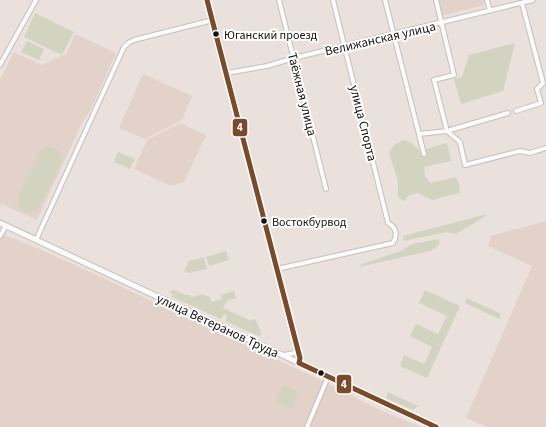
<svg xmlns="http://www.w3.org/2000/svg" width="546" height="427" font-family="'Source Sans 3',sans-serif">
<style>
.built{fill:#e2d2ca}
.green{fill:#d3d3c2}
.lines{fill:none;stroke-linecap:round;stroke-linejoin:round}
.minor-casing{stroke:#c6bfbb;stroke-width:6}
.major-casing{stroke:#c6bfbb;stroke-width:7}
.minor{stroke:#fcfafa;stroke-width:4}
.major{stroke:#fcfafa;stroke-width:5}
.bus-1-casing{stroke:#fff;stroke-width:8}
.bus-1{stroke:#7a4b2a;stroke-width:5}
.bus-dot{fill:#16110e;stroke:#fff;stroke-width:1.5}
.labels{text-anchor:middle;stroke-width:4;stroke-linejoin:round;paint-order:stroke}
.bus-label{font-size:12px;fill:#16110e;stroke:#fff;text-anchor:start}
.street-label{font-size:13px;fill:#16110e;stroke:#fff}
.line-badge{stroke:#fff;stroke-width:1.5}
.badge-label{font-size:11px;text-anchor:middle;font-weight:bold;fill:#fff}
</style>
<rect width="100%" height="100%" fill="#eae1dd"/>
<!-- built -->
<path class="built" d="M 438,0 L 483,0 L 484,5 L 441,16 Z
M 75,34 L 116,53 L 91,109 L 81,125 L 37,220 L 2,204 L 0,207 L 0,80 L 14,52 L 42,65 L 66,54 Z
M 143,74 L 192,96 L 182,120 L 145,139 L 119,128 Z
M 180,123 L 206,135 L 184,182 L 171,186 L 134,169 L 147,140 Z
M 546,221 L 546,427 L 487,427 L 466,418 L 532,266 L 488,246 L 491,236 Z
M 0,233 L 51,254 L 107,280 L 329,384 L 380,410 L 421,427 L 0,427 Z"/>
<!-- green -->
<path class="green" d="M 35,13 L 74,32 L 62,55 L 24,37 Z
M 27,41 L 44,49 L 39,60 L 21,52 Z
M 515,43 L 503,91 L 461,104 L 454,79 L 462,77 L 469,55 Z
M 404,140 L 412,143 L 420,151 L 447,143 L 451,161 L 424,167 L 425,176 L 431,183 L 456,177 L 460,186 L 459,193 L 432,200 L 418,193 L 409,195 L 404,201 L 398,197 L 398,181 L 389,153 L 394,145 Z
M 47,147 C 58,147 63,154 61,164 L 38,209 C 28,217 16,210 18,197 L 40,151 Z
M 118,152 L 135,159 L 130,169 L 114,162 Z
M 487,214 C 479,222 466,227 456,234 L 447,232 L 404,241 L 403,236 Z
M 438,239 L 440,244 L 430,251 L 359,267 L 362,264 L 401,251 L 412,244 Z
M 226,251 L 229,260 L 209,266 L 206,257 Z
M 204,257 L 207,269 L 189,273 L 184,271 L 189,261 Z
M 171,290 C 178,289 183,296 190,295 L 191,297 L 204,294 L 205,296 L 209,296 L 212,302 L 222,299 L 221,295 L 234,291 L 236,298 L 227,301 L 223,308 L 251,321 L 254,319 L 256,320 L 262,335 L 258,336 L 225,321 L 227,316 L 224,314 L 221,319 L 172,297 L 173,294 L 170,293 Z
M 425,290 L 460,306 L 427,378 L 400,366 L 404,355 L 424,364 L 432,347 L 410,336 L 416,324 L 438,334 L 447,316 L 419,303 Z
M 467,298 L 501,314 L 499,319 L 465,303 Z
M 283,385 L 299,392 L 292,409 L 275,402 Z
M 388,392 L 418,406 L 413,410 L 386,398 Z"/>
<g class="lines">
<defs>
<path id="minor" d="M 279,0 L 326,189
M 385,0 L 424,154
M 436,0 L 454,75 L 434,80 L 447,131 L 460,142 L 465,165 L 520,151 L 530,153 L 546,148
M 487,0 L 490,11
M 0,65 L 36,0
M 227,73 L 267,66 L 294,58 L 533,0
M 516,111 L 541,103 L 537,89 L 543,83 L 522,3
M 419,134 L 447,131 L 508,113
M 0,236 L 6,226
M 36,240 L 124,47 L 128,43 L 134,40 L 213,20
M 277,269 L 393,243 C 398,235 396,227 388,223 L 333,0
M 284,355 L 294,353 L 297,347
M 307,427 L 328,377"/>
<path id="major" d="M 207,0 L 213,20 L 297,347 L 300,358 L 299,363
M 0,223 L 436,427"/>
</defs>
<!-- minor casing -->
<use href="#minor" class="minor-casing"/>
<!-- major casing -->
<use href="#major" class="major-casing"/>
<!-- minor -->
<use href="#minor" class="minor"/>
<!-- major -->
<use href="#major" class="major"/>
<defs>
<path id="bus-1" d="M 207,0 L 300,358 L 299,363 L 436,427"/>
</defs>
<!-- bus-1 casing -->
<use href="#bus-1" class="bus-1-casing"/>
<!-- bus-1 -->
<use href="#bus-1" class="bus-1"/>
</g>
<!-- markers -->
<g class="bus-dot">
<circle cx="216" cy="34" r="3.5"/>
<circle cx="264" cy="221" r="3.5"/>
<circle cx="321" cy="373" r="3.5"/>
</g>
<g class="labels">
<!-- bus labels -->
<g class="bus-label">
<text x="224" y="39">Юганский проезд</text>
<text x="272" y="226">Востокбурвод</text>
</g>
<!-- street labels -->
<g class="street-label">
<text transform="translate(380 38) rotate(-13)" y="5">Велижанская улица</text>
<text transform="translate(303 94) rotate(76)" y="5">Таёжная улица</text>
<text transform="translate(364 123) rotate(76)" y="5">улица Спорта</text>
<text transform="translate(218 325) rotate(25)" y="5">улица Ветеранов Труда</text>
</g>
</g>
<g class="line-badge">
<rect x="232" y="118" width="16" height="19" rx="4" fill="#7a4b2a"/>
<rect x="336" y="374" width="16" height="20" rx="4" fill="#7a4b2a"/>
</g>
<g class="badge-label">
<text x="240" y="131">4</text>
<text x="344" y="388">4</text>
</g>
</svg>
